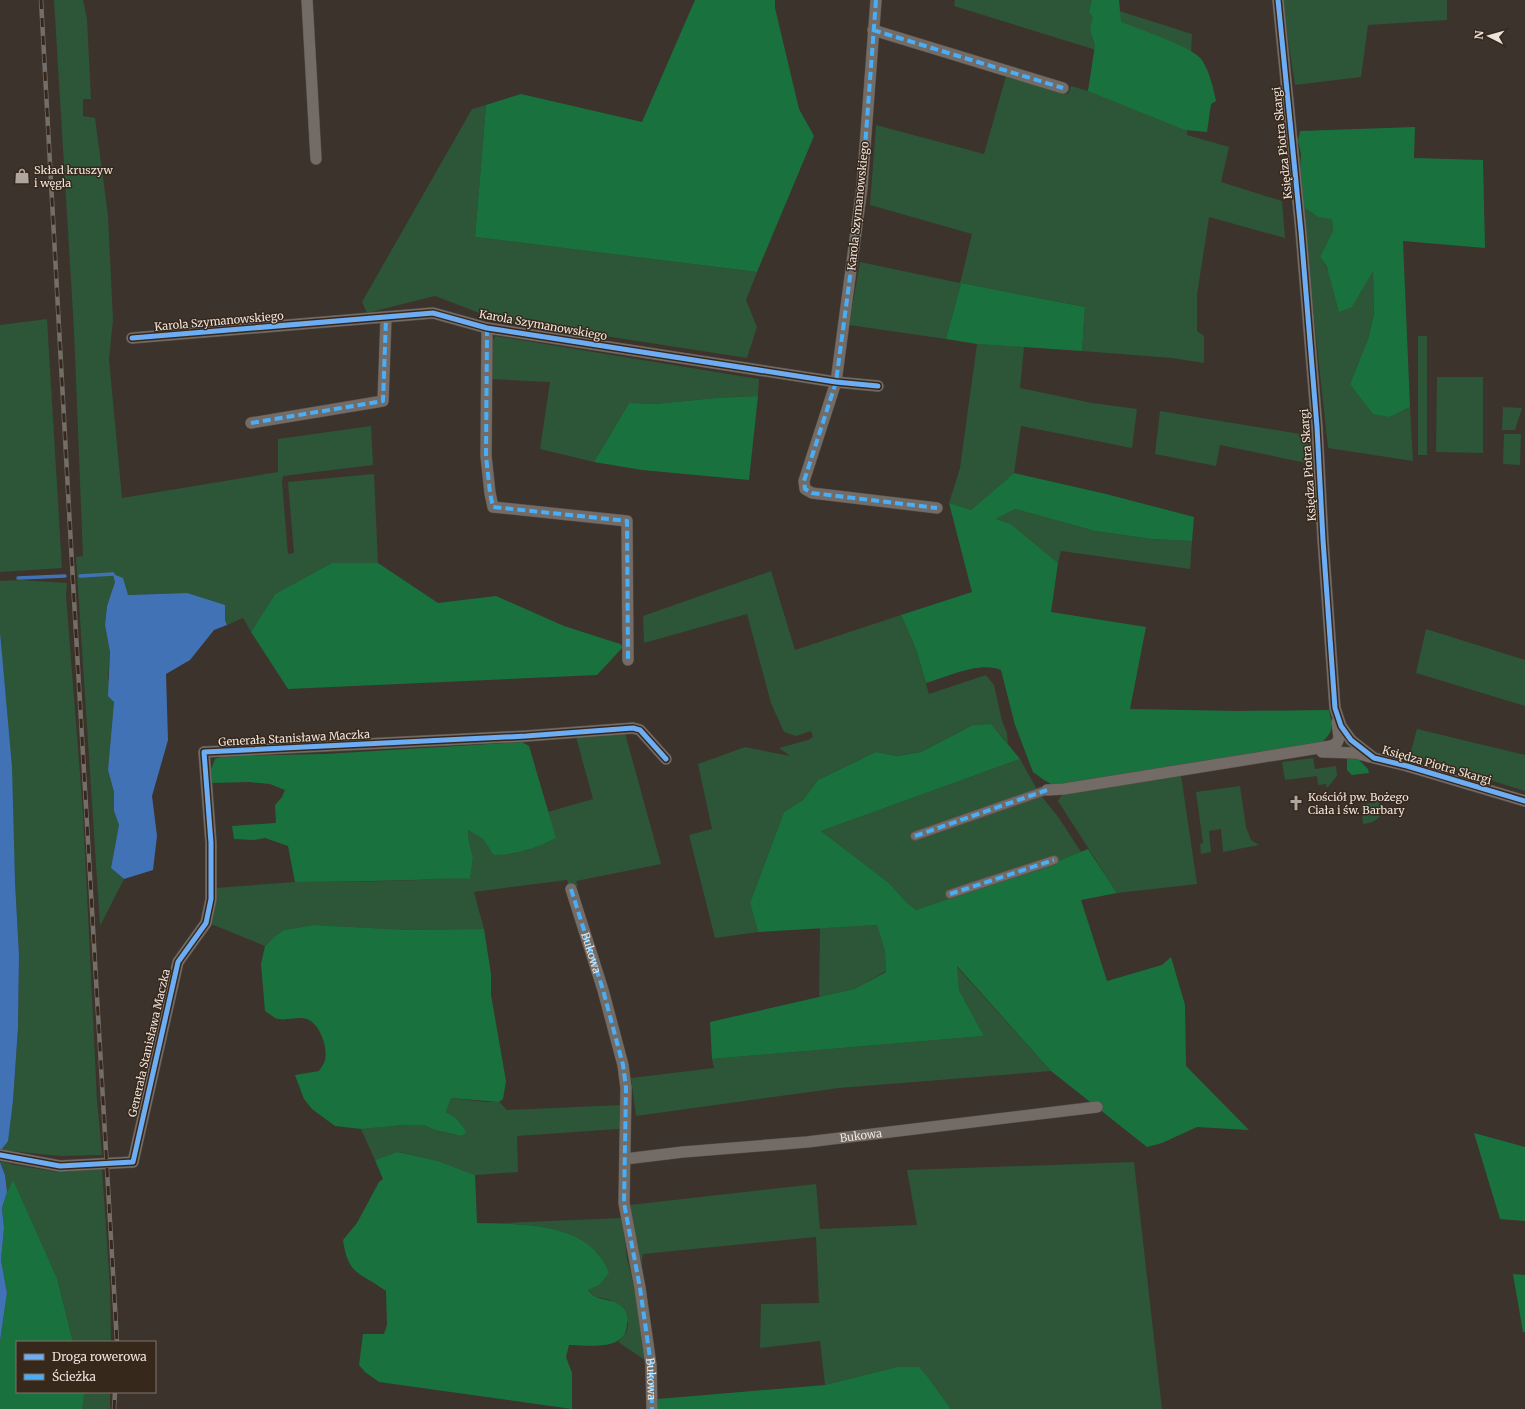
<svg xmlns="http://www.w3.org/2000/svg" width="1525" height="1409" font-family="Merriweather,serif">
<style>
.green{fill:#2c5637}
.forest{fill:#19723d}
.water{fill:#4172b5}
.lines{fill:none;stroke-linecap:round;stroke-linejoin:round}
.stream{stroke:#4172b5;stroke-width:3.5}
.pedestrian-casing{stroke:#574f49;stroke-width:10}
.minor-casing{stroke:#574f49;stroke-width:12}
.pedestrian{stroke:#726b66;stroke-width:8}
.minor{stroke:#726b66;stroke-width:11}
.rail-casing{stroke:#746e68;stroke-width:4.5}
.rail{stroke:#37281c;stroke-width:3;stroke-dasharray:9;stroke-linecap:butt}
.quiet{stroke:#49aef6;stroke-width:4;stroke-dasharray:8 4;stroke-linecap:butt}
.cycleway-casing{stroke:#37281c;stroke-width:8}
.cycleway{stroke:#6dadf4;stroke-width:5}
.labels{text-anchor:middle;stroke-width:3;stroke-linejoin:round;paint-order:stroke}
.street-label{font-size:11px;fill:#eee4dc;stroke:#37281c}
.poi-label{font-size:11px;fill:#eee4dc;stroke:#37281c;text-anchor:start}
</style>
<rect width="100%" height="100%" fill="#3c332c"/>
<!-- green -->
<path class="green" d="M 54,0 L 83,0 L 87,19 L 91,99 L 83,99 L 83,116 L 95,118 L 108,215 L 113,320 L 109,359 L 122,498 L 278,472 L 278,439 L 371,426 L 373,465 L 283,476 L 282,481 L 288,554 L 294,553 L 288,482 L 374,474 L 378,563 L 332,563 L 275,594 L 251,632 L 243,618 L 227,625 L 225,620 L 187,593 L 128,595 L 115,582 L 107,606 L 105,625 L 110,652 L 108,678 L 114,702 L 108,770 L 114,792 L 114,811 L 119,825 L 111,868 L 124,879 L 100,926 L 76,557 L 83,556 L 74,330 Z
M 955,0 L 1098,0 L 1097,4 L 1192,34 L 1187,135 L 1229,147 L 1221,182 L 1282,201 L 1285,238 L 1209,217 L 1197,295 L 1197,331 L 1204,336 L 1204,363 L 1172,358 L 1082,351 L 1085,307 L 961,283 L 946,339 L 849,325 L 860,262 L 960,283 L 972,234 L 870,205 L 876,125 L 984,154 L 1006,76 L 1068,94 L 1071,86 L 1088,91 L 1096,50 L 954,6 Z
M 1282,0 L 1447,0 L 1447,20 L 1368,25 L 1361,77 L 1295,85 Z
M 486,105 L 475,237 L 757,272 L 746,300 L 757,327 L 747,358 L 495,319 L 435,296 L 367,313 L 362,302 L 472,109 Z
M 1302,206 L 1318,217 L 1332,218 L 1333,231 L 1320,257 L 1352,307 L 1373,270 L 1374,314 L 1368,339 L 1350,384 L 1390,417 L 1410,407 L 1413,461 L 1328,448 Z
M 47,319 L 62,568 L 0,572 L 0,325 Z
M 495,336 L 759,379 L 758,396 L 716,398 L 655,404 L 629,403 L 594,462 L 540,449 L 550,382 L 490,379 L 490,344 Z
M 1418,336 L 1427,336 L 1427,455 L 1418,455 Z
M 977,344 L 1024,347 L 1020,388 L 1092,403 L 1137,409 L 1132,448 L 1021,426 L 1014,473 L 971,510 L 949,503 L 960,468 Z
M 1437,377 L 1483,377 L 1483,453 L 1436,452 Z
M 1503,407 L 1522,408 L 1515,430 L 1502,430 Z
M 1160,411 L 1312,436 L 1316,465 L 1220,445 L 1216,466 L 1155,454 Z
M 1504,434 L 1521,434 L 1520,465 L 1503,464 Z
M 1015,509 L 1095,531 L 1152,539 L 1192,541 L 1190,569 L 1061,551 L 1058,563 L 1011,524 L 996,519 Z
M 771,571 L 795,650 L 901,615 L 916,649 L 929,694 L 986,675 L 994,685 L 1002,721 L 1007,733 L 1008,744 L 991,724 L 973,725 L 921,752 L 897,756 L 876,752 L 818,780 L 803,800 L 784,812 L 750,903 L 758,932 L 715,938 L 689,835 L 712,829 L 698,764 L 745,747 L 790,756 L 779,748 L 808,740 L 813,737 L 811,731 L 796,736 L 784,732 L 771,703 L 747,614 L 644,643 L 643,616 Z
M 21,580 L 67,583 L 66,596 L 83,812 L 97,1100 L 102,1155 L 60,1156 L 1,1150 L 13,1101 L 18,1028 L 19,955 L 15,881 L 12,809 L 0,632 L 0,581 Z
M 1426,629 L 1525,660 L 1525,706 L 1416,673 Z
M 1417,729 L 1525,755 L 1525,791 L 1410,755 Z
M 625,733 L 661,864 L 576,881 L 578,886 L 569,886 L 567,880 L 474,892 L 484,929 L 408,930 L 313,925 L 284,930 L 274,937 L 265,946 L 211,924 L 216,888 L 295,882 L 348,882 L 420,880 L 454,877 L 470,879 L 473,858 L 469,842 L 468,830 L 483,839 L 495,855 C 516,855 537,848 555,838 L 548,812 L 593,799 L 576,737 Z
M 1313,758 L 1315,769 L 1336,766 L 1337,776 L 1327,788 L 1326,784 L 1318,785 L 1317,776 L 1285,780 L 1282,762 Z
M 1020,759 L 1039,793 L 1059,818 L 1081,852 L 1046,866 L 916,910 L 907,903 L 889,883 L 821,831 Z
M 1181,775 L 1197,884 L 1117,893 L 1058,801 L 1063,793 Z
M 1240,786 L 1246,827 L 1251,840 L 1259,845 L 1223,852 L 1221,829 L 1209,831 L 1211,852 L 1201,854 L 1200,844 L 1203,843 L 1196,792 Z
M 1377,799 L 1382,813 C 1377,821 1372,823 1363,824 L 1361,804 L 1375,803 L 1375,800 Z
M 877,925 L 885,951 L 886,971 L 854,989 L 819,997 L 820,928 Z
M 956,966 L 1051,1071 L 839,1088 L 636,1116 L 631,1078 L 714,1068 L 712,1059 L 984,1036 L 959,990 Z
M 451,1098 L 486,1102 L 499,1102 L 507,1110 L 622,1105 L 626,1127 L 618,1129 L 517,1136 L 518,1172 L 475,1175 L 438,1161 L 399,1152 L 375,1160 L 361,1129 L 405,1125 L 424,1125 L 435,1130 L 462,1136 L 467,1132 L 457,1119 L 446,1112 Z
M 0,1161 L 15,1165 L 57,1172 L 102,1169 L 110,1286 L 111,1342 L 73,1342 L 57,1278 L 13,1181 L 7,1192 L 5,1175 Z
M 1134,1162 L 1162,1409 L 951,1409 L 930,1380 L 897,1367 L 825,1385 L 820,1341 L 760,1348 L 761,1304 L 819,1303 L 816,1237 L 643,1254 L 642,1259 L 643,1266 L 638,1251 L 630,1205 L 816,1184 L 820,1229 L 917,1225 L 907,1170 Z
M 622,1218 L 627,1258 L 638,1305 L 645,1360 L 618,1342 L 627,1331 L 628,1323 L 610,1300 L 593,1296 L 588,1289 L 599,1254 C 567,1227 541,1226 502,1223 Z
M 85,1392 L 110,1392 L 110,1409 L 82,1409 Z"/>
<!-- forest -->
<path class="forest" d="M 695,0 L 775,0 L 775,8 L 799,109 L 814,136 L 757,272 L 475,237 L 486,105 L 521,94 L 642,122 Z
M 1092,0 L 1119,0 L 1121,22 C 1136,28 1195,48 1202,60 C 1210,73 1213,87 1216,101 L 1211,104 L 1207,132 L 1185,130 L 1088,91 L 1095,45 L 1090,29 L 1093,17 L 1089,12 Z
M 1415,127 L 1414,158 L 1483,160 L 1485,248 L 1403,241 L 1410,407 L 1390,417 L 1373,414 L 1350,384 L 1368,339 L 1374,314 L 1373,271 L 1352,307 L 1339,312 L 1327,267 L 1320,257 L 1333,231 L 1332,219 L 1318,217 L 1302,206 L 1299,184 L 1301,154 L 1298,141 L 1300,131 Z
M 961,283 L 1085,307 L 1082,351 L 977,344 L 946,339 Z
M 758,396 L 749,480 L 642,470 L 594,462 L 629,403 L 655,404 L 716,398 Z
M 1014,473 L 1106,494 L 1194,517 L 1192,541 L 1152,539 L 1095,531 L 1015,509 L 996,519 L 1011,524 L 1058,563 L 1051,612 L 1146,627 L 1130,709 L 1237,711 L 1329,710 C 1332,725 1335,731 1322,742 L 1053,785 L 1044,780 L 1033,772 L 1015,725 L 1001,670 C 980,661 947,677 926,683 L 916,649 L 901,615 L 972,592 L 949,503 L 971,510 Z
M 332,563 L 378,563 L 438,603 L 496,596 L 564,626 L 620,644 L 623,647 L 597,675 L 288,689 L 251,632 L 275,594 Z
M 991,724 L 1020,759 L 821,831 L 889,883 L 907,903 L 916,910 L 1046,866 L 1088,849 L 1117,893 L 1081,900 L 1107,981 L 1162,965 L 1171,957 L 1185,1005 L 1186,1066 L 1249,1130 L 1197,1127 L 1162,1143 L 1147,1147 L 1051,1071 L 957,966 L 959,990 L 984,1036 L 712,1059 L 710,1022 L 854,989 L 886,972 L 885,951 L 877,925 L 758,932 L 750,903 L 784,812 L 803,800 L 818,780 L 876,752 L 897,756 L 921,752 L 973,725 Z
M 522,742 L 529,746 L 556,838 C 537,848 516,855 494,855 L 483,839 L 468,830 L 469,842 L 473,858 L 470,879 C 450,877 430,880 409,880 C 371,881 333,882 295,882 L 288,846 L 265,838 L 254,840 L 234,839 L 232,826 L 276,823 L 275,805 L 282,797 L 285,790 L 270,784 L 249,782 L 211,783 L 210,772 L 215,759 L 224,756 L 325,754 Z
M 1347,756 L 1355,756 L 1368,769 L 1369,773 L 1352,775 L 1347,770 Z
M 313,925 L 408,930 L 484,929 L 491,974 L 491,995 L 506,1081 L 503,1099 L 499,1102 L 451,1098 L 446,1112 L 457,1119 L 467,1132 L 462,1136 L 435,1130 L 424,1125 L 405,1125 L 361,1129 L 335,1126 L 312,1109 L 304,1099 L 295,1075 L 319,1071 C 321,1068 324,1064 325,1060 C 328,1047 320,1024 307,1019 C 297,1016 284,1022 275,1018 C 272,1016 268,1013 265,1011 L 261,964 L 265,946 L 274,937 L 284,930 Z
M 1474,1133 L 1525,1147 L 1525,1221 L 1500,1219 Z
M 398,1152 L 438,1161 L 475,1175 L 477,1223 C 521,1224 591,1222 609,1273 L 599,1285 L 588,1290 C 590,1292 592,1295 594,1296 C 603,1301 614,1299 622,1307 C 627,1311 628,1318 627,1324 C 626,1352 588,1345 569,1345 L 566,1357 L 572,1373 L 572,1409 L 379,1382 L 365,1372 L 359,1365 L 363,1334 L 384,1334 L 387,1325 L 386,1291 C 360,1272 348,1276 343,1240 L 357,1223 L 379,1182 L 383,1179 L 375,1160 Z
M 13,1180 L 57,1278 L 73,1342 L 17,1342 L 17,1392 L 85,1392 L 82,1409 L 0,1409 L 0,1341 L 7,1293 L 1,1260 L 4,1228 L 2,1208 L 7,1192 Z
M 1513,1274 L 1525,1275 L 1525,1332 L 1523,1332 Z
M 897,1367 L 919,1367 L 930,1380 L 951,1409 L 658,1409 L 658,1399 L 825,1385 Z"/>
<!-- water -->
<path class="water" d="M 113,574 L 123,578 L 128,595 L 187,593 L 225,605 L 225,620 L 227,625 L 214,630 L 190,660 L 166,674 L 168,740 L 152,796 L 157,836 L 153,870 L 124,879 L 111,868 L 119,825 L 114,811 L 114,792 L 108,770 L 114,702 L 108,696 L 110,652 L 105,625 L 107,606 L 115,582 Z
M 0,632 L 12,767 L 15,881 L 19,955 L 18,1028 L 13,1101 L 8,1141 L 1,1150 L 0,1150 Z
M 0,1162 L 5,1175 L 7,1192 L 2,1208 L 4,1228 L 1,1260 L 7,1293 L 0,1341 Z"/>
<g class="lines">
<!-- stream -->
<path class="stream" d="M 80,576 L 113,574
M 18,578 L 65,576"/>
<defs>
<path id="pedestrian" d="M 915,836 L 1047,790
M 950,894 L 1054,860"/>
<g id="minor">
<path d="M 307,0 L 316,159"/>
<path d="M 876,0 L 862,187 L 836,382 L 804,481 L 805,489 L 812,493 L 937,508"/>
<path d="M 1278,0 L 1301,232 L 1317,427 L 1323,540 L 1335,708 L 1341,726 L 1351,740 L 1374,758 L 1407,766 L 1525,801"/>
<path d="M 873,30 L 1063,88"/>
<path d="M 487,328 L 486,456 L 490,493 L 493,507 L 627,521 L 628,660"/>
<path d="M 132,338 L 433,313 L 487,328 L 836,382 L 878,386"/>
<path d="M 251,423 L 383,401 L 386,318"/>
<path d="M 1322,752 L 1356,753 L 1370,757"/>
<path d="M 1047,790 L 1064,789 L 1331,746 L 1337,743 L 1339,738 L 1337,722"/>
<path d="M 571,889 L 603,990 L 623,1065 L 626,1088 L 624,1203 L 640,1288 L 651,1365 L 652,1409"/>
<path d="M 0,1155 L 60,1166 L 133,1162 L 178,962 L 206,923 L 211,899 L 211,843 L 204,752 L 526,736 L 633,728 L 640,730 L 666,759"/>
<path id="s1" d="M 625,1159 L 683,1152 L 807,1142 L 1097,1107"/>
</g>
</defs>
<!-- pedestrian casing -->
<use href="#pedestrian" class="pedestrian-casing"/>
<!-- minor casing -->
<use href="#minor" class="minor-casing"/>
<!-- pedestrian -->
<use href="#pedestrian" class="pedestrian"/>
<!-- minor -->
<use href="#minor" class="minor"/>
<defs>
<path id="rail" d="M 41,0 L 73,582 L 117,1342
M 114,1409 L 115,1392"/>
</defs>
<!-- rail casing -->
<use href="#rail" class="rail-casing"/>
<!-- rail -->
<use href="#rail" class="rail"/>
<!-- quiet -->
<g class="quiet">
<path d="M 876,0 L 862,187 L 836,382 L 804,481 L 805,489 L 812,493 L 937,508"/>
<path d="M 873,30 L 1063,88"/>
<path d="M 487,328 L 486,456 L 490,493 L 493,507 L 627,521 L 628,660"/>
<path d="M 251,423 L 383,401 L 386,318"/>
<path d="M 915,836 L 1047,790"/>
<path id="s2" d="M 571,889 L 603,990 L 623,1065 L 626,1088 L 624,1203 L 640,1288 L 651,1365 L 652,1409"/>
<path d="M 950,894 L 1054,860"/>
</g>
<defs>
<path id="cycleway" d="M 1278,0 L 1301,232 L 1317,427 L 1323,540 L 1335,708 L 1341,726 L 1351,740 L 1374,758 L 1407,766 L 1525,801
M 132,338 L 433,313 L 487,328 L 836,382 L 878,386
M 0,1155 L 60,1166 L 133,1162 L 178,962 L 206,923 L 211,899 L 211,843 L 204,752 L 526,736 L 633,728 L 640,730 L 666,759"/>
</defs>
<!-- cycleway casing -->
<use href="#cycleway" class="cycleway-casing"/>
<!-- cycleway -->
<use href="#cycleway" class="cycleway"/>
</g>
<!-- icons -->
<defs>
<symbol id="shop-bare" viewBox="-9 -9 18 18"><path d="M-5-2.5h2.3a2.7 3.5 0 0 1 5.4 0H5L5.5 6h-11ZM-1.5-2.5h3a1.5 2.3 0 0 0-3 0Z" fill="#b0a69e" stroke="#37281c" stroke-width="2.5" paint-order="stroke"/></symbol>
<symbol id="church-bare" viewBox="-9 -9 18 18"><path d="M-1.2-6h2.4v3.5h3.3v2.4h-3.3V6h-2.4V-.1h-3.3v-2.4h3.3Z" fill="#b0a69e" stroke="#37281c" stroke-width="2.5" paint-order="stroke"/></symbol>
</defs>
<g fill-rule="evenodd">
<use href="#shop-bare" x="11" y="165" width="22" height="22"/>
<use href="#church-bare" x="1285" y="792" width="22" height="22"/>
</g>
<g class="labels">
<!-- street labels -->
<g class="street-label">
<text transform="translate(1282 143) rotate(-96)" y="4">Księdza Piotra Skargi</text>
<text transform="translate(858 206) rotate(-84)" y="4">Karola Szymanowskiego</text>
<text transform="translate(219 321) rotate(-5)" y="4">Karola Szymanowskiego</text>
<text transform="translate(543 325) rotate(10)" y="4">Karola Szymanowskiego</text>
<text transform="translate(1308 465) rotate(-94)" y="4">Księdza Piotra Skargi</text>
<text transform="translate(294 738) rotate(-3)" y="4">Generała Stanisława Maczka</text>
<text transform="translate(1437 765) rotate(16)" y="4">Księdza Piotra Skargi</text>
<text dy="4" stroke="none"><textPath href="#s2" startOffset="67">Bukowa</textPath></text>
<text transform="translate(149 1043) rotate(-77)" y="4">Generała Stanisława Maczka</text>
<text dy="4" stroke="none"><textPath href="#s1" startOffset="237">Bukowa</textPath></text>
<text dy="4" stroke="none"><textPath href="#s2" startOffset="500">Bukowa</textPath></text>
</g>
<!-- poi labels -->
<g class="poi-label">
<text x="34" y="174">Skład kruszyw<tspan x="34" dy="13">i węgla</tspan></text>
<text x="1308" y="801">Kościół pw. Bożego<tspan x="1308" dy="13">Ciała i św. Barbary</tspan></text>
</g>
</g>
<!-- legend -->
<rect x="16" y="1341" width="140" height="52" fill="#37281c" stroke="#807369"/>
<rect x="24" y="1354" width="20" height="6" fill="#6dadf4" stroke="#807369"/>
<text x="52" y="1361" font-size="12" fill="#eee4dc">Droga rowerowa</text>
<rect x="24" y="1374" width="20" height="6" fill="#49aef6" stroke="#807369"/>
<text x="52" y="1381" font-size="12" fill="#eee4dc">Ścieżka</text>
<!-- north arrow -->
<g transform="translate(1489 36) rotate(276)" stroke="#37281c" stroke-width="3" paint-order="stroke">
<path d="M0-3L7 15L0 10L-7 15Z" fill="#eee4dc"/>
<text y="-6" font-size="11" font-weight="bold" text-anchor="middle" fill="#eee4dc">N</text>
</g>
</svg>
